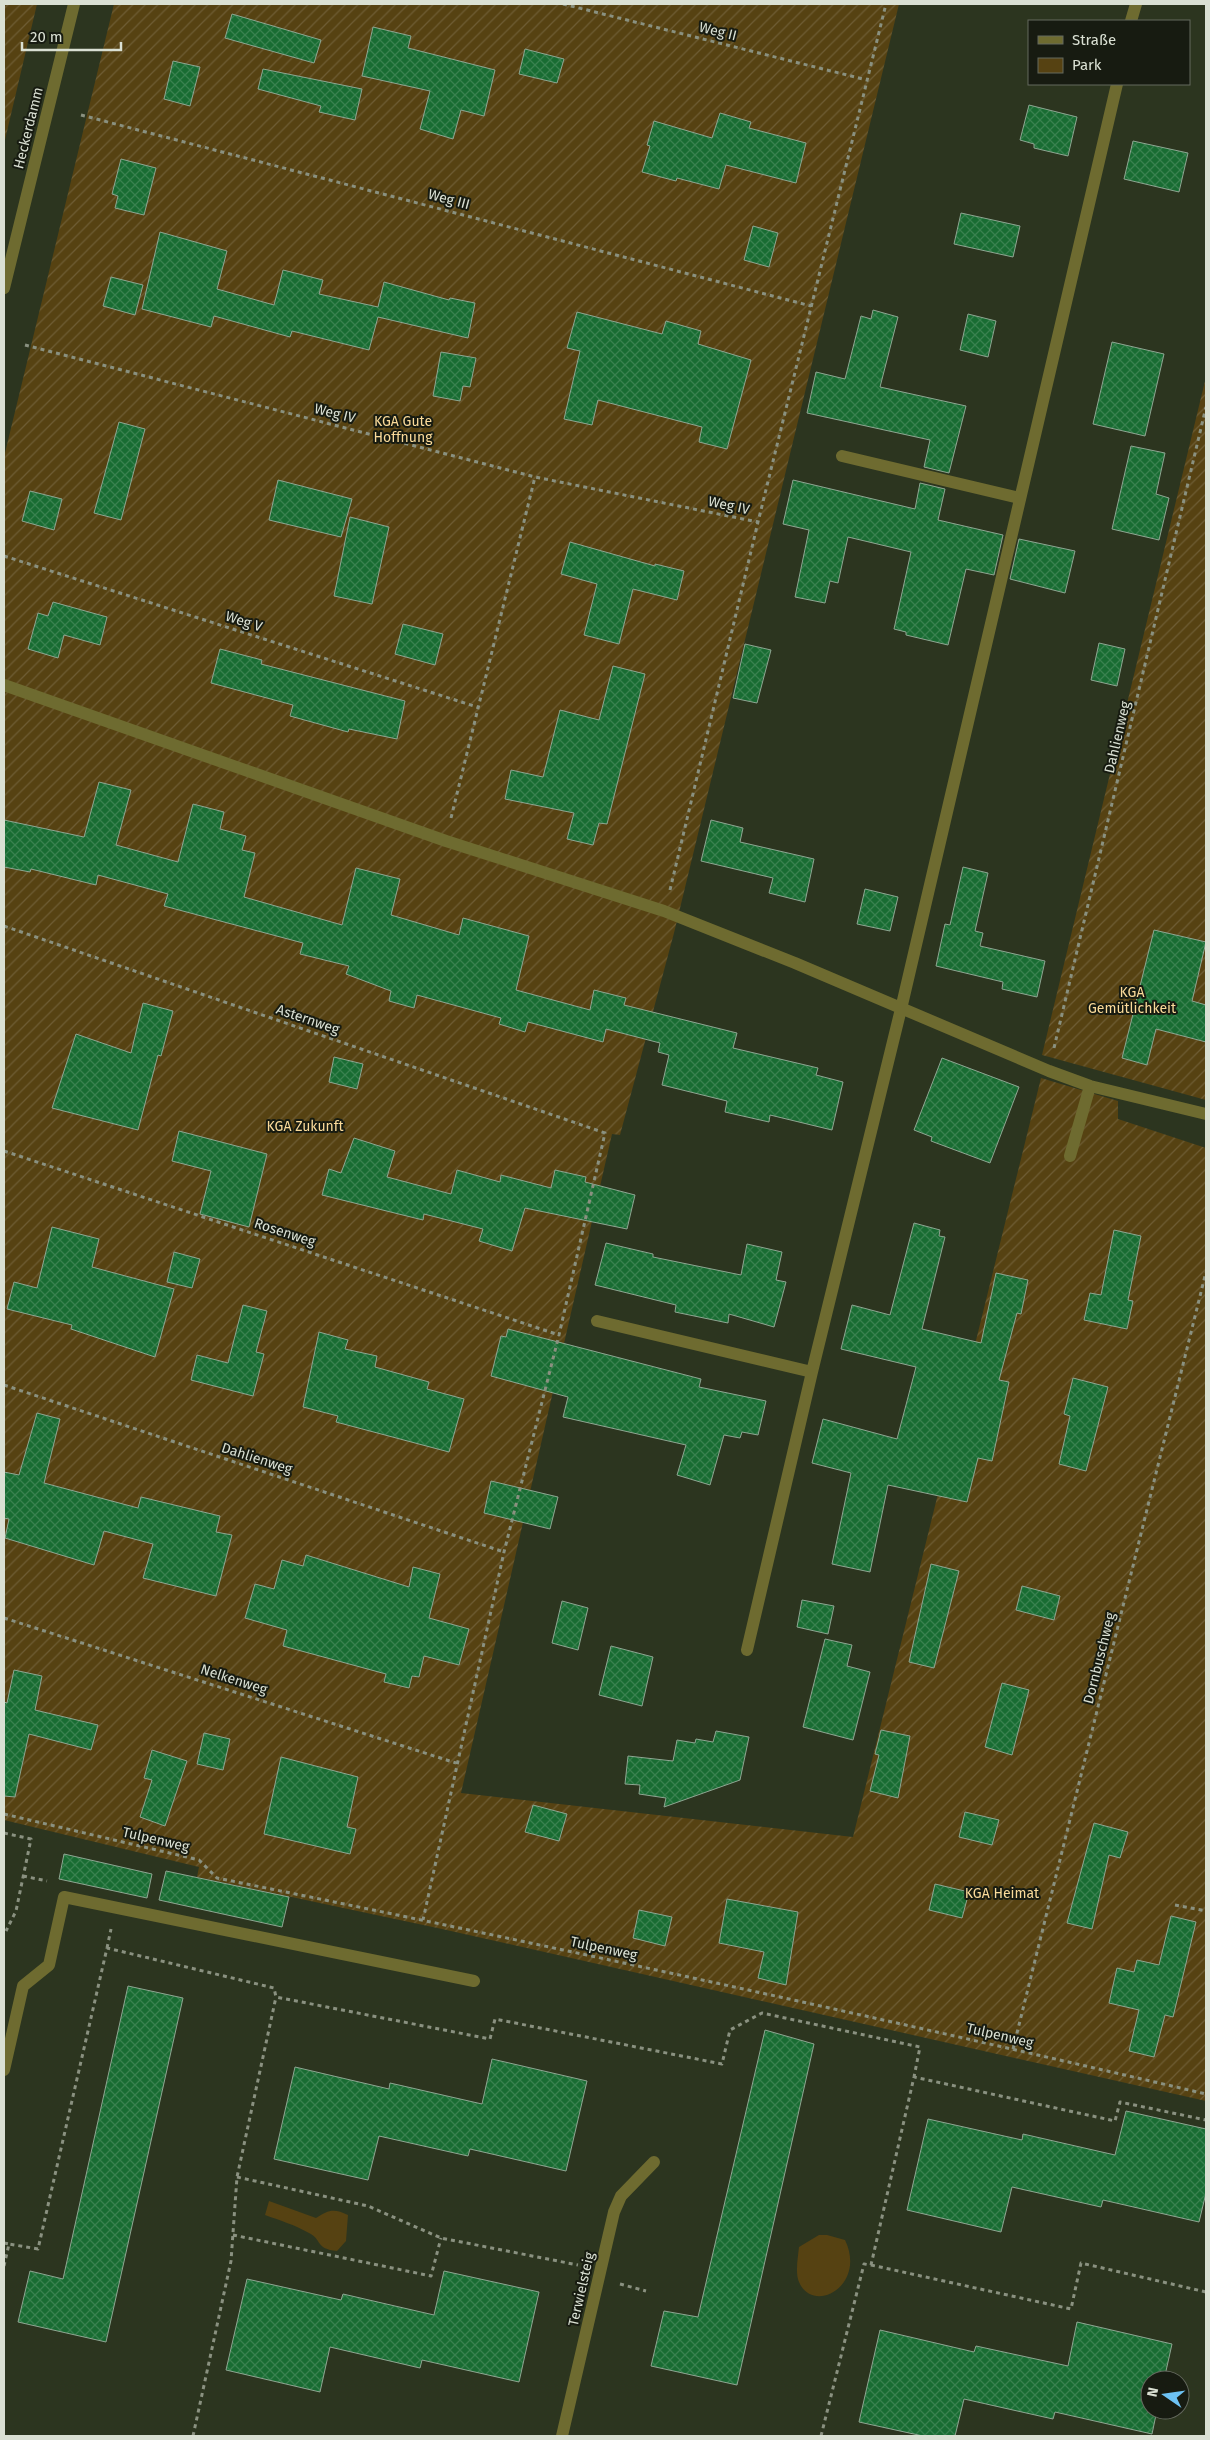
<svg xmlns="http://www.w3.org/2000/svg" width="1210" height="2440" font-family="'Fira Sans',sans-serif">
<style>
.park{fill:#564212}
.garden{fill:url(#garden-furrows)}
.building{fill:url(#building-cross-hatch);stroke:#8ea692}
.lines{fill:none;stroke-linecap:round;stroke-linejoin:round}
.path{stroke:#8a9180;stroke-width:3;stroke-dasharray:4 4;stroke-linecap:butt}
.minor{stroke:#6e6b30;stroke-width:12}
.labels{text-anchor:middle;stroke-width:4;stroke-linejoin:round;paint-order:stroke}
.street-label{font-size:14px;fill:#dae0d3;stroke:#171b11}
.park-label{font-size:14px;fill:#fbdb9a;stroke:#171b11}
</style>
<defs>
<pattern id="garden-furrows" width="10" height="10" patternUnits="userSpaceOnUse" patternTransform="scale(1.25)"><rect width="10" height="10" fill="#564212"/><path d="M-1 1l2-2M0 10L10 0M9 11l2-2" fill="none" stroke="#6e5d34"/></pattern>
<pattern id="building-cross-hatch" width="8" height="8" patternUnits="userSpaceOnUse" patternTransform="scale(1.25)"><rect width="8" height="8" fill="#186c32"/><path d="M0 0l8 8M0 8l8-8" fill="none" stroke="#39814f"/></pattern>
</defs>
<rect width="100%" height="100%" fill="#2c351f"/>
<!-- park -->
<path class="park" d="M 269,2201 L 316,2218 C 328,2210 334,2208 348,2215 L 346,2241 L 337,2251 C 315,2249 322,2239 309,2233 C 295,2225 279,2220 265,2215 Z
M 819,2235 L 827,2235 L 845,2240 C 867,2286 813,2315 799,2282 C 795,2273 798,2257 799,2247 Z"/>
<!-- garden -->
<path class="garden" d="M 4,4 L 37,4 L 4,144 Z
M 114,4 L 899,4 L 674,933 L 620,1135 L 612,1134 L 461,1793 L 853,1837 L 1041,1078 L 1118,1101 L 1118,1119 L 1206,1148 L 1206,2101 L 442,1929 L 197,1877 L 199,1867 L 4,1820 L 4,457 Z
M 1206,377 L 1206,1100 L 1042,1055 Z"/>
<!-- building -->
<path class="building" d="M 232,14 L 321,40 L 314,63 L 225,38 Z
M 373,27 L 411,36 L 408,48 L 495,70 L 484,116 L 461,110 L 453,139 L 420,129 L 430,91 L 362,76 Z
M 525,49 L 564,59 L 557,83 L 519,74 Z
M 173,61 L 200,67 L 190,106 L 164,99 Z
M 263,69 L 362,89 L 355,120 L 319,112 L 321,106 L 258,89 Z
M 1029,105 L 1077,117 L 1068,156 L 1034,148 L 1034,144 L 1020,140 Z
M 720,113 L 751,122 L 749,128 L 806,143 L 796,183 L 726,165 L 719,189 L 677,178 L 676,181 L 642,172 L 650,146 L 647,145 L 654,121 L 712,138 Z
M 1133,141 L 1188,153 L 1179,192 L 1124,179 Z
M 121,159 L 156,168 L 144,215 L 115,208 L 118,196 L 112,194 Z
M 961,213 L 1020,226 L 1013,257 L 954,244 Z
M 753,226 L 778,233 L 769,267 L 744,260 Z
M 160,232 L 227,251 L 217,289 L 274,305 L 283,270 L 323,280 L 319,294 L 378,307 L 384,282 L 449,300 L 450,298 L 475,303 L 468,338 L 378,317 L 369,350 L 292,331 L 290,337 L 214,316 L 211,327 L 142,309 Z
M 111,277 L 143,285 L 135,315 L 103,306 Z
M 873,310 L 898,317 L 880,387 L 966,406 L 949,473 L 924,467 L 930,440 L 807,413 L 816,372 L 845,379 L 861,316 L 871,319 Z
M 577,312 L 662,334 L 666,321 L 701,331 L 698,344 L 751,360 L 727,449 L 699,442 L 702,427 L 598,400 L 592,425 L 564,419 L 580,351 L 567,348 Z
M 968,314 L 996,321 L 988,357 L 960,350 Z
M 1112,342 L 1164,354 L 1145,436 L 1093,424 Z
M 441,352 L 476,358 L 470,387 L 463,386 L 460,401 L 433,396 Z
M 119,422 L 145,429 L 121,520 L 94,513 Z
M 1131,446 L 1165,453 L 1156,494 L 1169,498 L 1159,540 L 1112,529 Z
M 278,480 L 352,499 L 341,537 L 269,520 Z
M 793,480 L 915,509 L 920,483 L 945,489 L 938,520 L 1003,535 L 994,575 L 966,569 L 948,645 L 906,635 L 906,632 L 894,629 L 911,552 L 848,537 L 838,583 L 830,581 L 825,603 L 795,597 L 809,530 L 783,524 Z
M 30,491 L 62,499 L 54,530 L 22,521 Z
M 350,517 L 389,527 L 372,604 L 334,596 Z
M 1019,539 L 1075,551 L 1065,593 L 1010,579 Z
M 570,542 L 655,566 L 655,564 L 684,571 L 677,600 L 633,589 L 619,644 L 584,635 L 597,584 L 561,574 Z
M 53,602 L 107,617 L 100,645 L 64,635 L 58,658 L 28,649 L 38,613 L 48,616 Z
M 403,624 L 443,634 L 435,665 L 395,654 Z
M 1099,643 L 1125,649 L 1117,686 L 1091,680 Z
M 745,644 L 771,650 L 757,703 L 733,698 Z
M 220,649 L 262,660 L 261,664 L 405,701 L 397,739 L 349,729 L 348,732 L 290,716 L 293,705 L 211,683 Z
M 613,666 L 645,674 L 607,824 L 599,823 L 593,845 L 567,839 L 574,813 L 505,799 L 511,770 L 543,777 L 560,710 L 599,720 Z
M 99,782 L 131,790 L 116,845 L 178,862 L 193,804 L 224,812 L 220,829 L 246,836 L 242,850 L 255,853 L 244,897 L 342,925 L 356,868 L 400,879 L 391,915 L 459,935 L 463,918 L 529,936 L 516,990 L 590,1010 L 594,990 L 626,998 L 624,1005 L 737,1033 L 733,1048 L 818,1068 L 816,1075 L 843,1082 L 832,1130 L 770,1115 L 769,1122 L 725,1112 L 727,1101 L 662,1085 L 669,1055 L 658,1052 L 660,1043 L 606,1029 L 603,1042 L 528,1022 L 525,1032 L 499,1024 L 501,1018 L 417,995 L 414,1008 L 389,1001 L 391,991 L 346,974 L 349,966 L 300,954 L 303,943 L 164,906 L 168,894 L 98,875 L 96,885 L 31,869 L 30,872 L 4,867 L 4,820 L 84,837 Z
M 711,820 L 743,828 L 740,842 L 814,859 L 805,902 L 769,893 L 773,878 L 701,861 Z
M 963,867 L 988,873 L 975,931 L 983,933 L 980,946 L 1045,961 L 1037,997 L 1002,989 L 1003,982 L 936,966 L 945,924 L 950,925 Z
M 865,889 L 898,897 L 890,931 L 857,924 Z
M 1154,930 L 1206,942 L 1192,1001 L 1206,1005 L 1206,1042 L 1156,1029 L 1147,1065 L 1122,1058 Z
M 143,1003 L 173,1011 L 161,1056 L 158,1055 L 138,1130 L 52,1108 L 76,1034 L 131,1053 Z
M 334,1057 L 363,1064 L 357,1089 L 329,1082 Z
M 942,1058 L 1019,1087 L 990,1163 L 931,1141 L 932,1137 L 914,1130 Z
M 179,1131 L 267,1154 L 249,1227 L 200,1214 L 211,1171 L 172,1161 Z
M 354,1138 L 395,1151 L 387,1177 L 451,1194 L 457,1170 L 500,1182 L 501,1175 L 551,1188 L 555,1170 L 586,1177 L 585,1182 L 635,1195 L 627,1229 L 525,1208 L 512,1251 L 479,1241 L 483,1229 L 424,1214 L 423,1220 L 322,1195 L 329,1169 L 341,1173 Z
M 914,1223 L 940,1230 L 939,1236 L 945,1237 L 922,1329 L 981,1343 L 996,1273 L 1028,1280 L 1021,1314 L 1017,1313 L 999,1380 L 1009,1382 L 992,1461 L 978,1458 L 967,1502 L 888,1485 L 870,1572 L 832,1564 L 851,1473 L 812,1463 L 823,1419 L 897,1439 L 916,1367 L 841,1349 L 852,1305 L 890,1315 Z
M 52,1227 L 99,1239 L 92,1267 L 174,1289 L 155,1357 L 71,1329 L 72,1325 L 7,1309 L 14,1282 L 37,1288 Z
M 1114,1230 L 1141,1236 L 1128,1300 L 1133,1301 L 1127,1329 L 1084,1320 L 1090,1293 L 1101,1295 Z
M 606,1243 L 653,1254 L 653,1257 L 741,1275 L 747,1244 L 782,1252 L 776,1280 L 786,1282 L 774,1327 L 729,1314 L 728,1323 L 675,1312 L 676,1305 L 595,1285 Z
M 174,1252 L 200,1259 L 192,1288 L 167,1282 Z
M 243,1305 L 267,1311 L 256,1352 L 264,1354 L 253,1396 L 191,1380 L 197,1355 L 228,1363 Z
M 508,1329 L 701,1379 L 699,1387 L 766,1401 L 758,1435 L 742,1432 L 740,1438 L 724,1435 L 710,1485 L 677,1475 L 686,1445 L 563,1417 L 568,1397 L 491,1376 L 501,1336 L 506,1337 Z
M 319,1332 L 348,1340 L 345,1349 L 377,1356 L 375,1367 L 429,1382 L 427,1389 L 464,1399 L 449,1452 L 336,1422 L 338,1416 L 303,1407 Z
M 1073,1378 L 1108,1387 L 1086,1471 L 1059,1464 L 1070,1416 L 1064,1414 Z
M 37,1413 L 60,1419 L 44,1483 L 138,1508 L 141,1497 L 220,1516 L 216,1532 L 232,1535 L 216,1596 L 143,1578 L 153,1544 L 104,1531 L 94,1565 L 5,1538 L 9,1519 L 4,1518 L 4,1472 L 19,1475 Z
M 491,1481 L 558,1497 L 550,1529 L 484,1513 Z
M 306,1555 L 409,1587 L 413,1567 L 440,1574 L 429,1618 L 469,1629 L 459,1665 L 424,1656 L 419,1677 L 412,1676 L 409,1688 L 384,1682 L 386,1674 L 283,1646 L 287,1630 L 245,1618 L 255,1584 L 274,1589 L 282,1560 L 303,1566 Z
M 931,1564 L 959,1571 L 934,1668 L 909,1662 Z
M 1022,1586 L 1060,1596 L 1054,1620 L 1016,1610 Z
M 802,1600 L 834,1606 L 828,1634 L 797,1627 Z
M 562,1601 L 588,1608 L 578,1650 L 552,1643 Z
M 825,1639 L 852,1645 L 847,1666 L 870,1672 L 853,1740 L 803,1727 Z
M 611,1646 L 653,1657 L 642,1706 L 599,1695 Z
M 14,1670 L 42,1676 L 35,1710 L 98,1725 L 91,1750 L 29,1734 L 15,1797 L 4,1796 L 4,1702 L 7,1703 Z
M 1002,1683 L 1029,1690 L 1012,1755 L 985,1747 Z
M 881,1730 L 910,1736 L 898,1798 L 870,1791 L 879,1755 L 875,1754 Z
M 716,1731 L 749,1737 L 740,1780 L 664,1807 L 666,1798 L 639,1794 L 640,1785 L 625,1784 L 628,1756 L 673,1761 L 677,1740 L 695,1743 L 696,1739 L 713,1742 Z
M 204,1733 L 230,1739 L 223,1770 L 197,1764 Z
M 152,1750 L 187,1761 L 165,1826 L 140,1817 L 152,1780 L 144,1778 Z
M 281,1757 L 358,1777 L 347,1827 L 356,1829 L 350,1854 L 264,1834 Z
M 533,1805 L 567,1814 L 559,1841 L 525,1832 Z
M 965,1812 L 999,1820 L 992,1845 L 959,1837 Z
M 1094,1823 L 1128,1832 L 1120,1858 L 1109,1855 L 1092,1929 L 1067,1923 Z
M 64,1854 L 152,1874 L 147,1898 L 59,1879 Z
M 166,1871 L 289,1897 L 282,1927 L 159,1900 Z
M 935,1884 L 969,1892 L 962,1918 L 929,1910 Z
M 727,1899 L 798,1912 L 786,1985 L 758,1978 L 764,1952 L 719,1943 Z
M 639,1910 L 672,1917 L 665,1946 L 633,1938 Z
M 1171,1916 L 1196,1922 L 1173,2017 L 1165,2015 L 1154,2057 L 1129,2051 L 1139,2010 L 1109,2003 L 1117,1968 L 1134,1972 L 1137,1960 L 1159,1965 Z
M 128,1986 L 183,1998 L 106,2342 L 18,2322 L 30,2271 L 63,2279 Z
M 765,2030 L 814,2044 L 737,2385 L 651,2366 L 664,2311 L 698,2317 Z
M 492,2059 L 587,2081 L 566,2171 L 470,2149 L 468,2156 L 379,2136 L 368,2180 L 274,2159 L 295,2067 L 389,2089 L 390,2083 L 482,2104 Z
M 1126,2111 L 1206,2129 L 1206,2193 L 1199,2222 L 1103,2200 L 1101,2207 L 1012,2187 L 1001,2232 L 907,2210 L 928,2119 L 1022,2140 L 1023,2134 L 1115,2155 Z
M 444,2271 L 539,2292 L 519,2382 L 422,2360 L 420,2368 L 330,2347 L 320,2392 L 226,2370 L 247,2279 L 341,2300 L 343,2294 L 434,2315 Z
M 1077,2322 L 1172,2344 L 1164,2380 L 1150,2380 L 1150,2410 L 1157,2410 L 1152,2434 L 1055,2412 L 1053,2419 L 964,2399 L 955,2436 L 923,2436 L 859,2422 L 880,2330 L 974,2352 L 976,2346 L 1068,2366 Z"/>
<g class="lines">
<!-- path -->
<path class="path" d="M 563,4 L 867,80
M 81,115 L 811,306
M 25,345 L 535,477 L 758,522
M 4,556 L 477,707
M 451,818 L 535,477
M 670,890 L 758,522 L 886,4
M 4,926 L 605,1133 L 559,1335 L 504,1552 L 423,1920
M 1054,1048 L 1206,407
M 4,1151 L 559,1335
M 4,1385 L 504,1552
M 4,1618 L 456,1763
M 4,1814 L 199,1860 L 217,1878 C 548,1945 878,2017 1206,2094
M 4,1833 L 31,1839 L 16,1911 L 6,1931
M 23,1876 L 47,1881
M 1175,1905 L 1206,1911
M 107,1948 L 111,1929
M 1013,2049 L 1206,1272
M 237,2177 L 368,2206 L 441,2238 L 578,2265
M 233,2235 L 431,2276 L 441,2238
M 4,2243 L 9,2244
M 871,2265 L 1071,2309 L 1081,2263 L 1206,2292
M 4,2266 L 9,2244 L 38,2249 L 107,1948 L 274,1988 L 276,1997 L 490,2039 L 495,2019 L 722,2064 L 730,2030 L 762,2013 L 920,2047 L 914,2077
M 620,2284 L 646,2291
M 193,2436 L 231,2261 L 237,2177 L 276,1997
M 821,2436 L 864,2264 L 871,2265 L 914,2077 L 1115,2121 L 1120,2102 L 1206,2120"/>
<!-- minor -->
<path class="minor" d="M 1131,21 L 1136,4
M 4,288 L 74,4
M 842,456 L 1019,498
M 4,685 L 446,841 L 664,911 L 795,963 L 1049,1071 L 1090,1086 L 1206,1114
M 1070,1156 L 1090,1086
M 597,1321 L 812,1372
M 747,1650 L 812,1372 L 901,1009 L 1117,84
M 4,2070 L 23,1986 L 49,1965 L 64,1897 L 474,1981
M 562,2436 L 614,2212 L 621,2196 L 654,2162"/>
</g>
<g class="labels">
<!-- street labels -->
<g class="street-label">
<text transform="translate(718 31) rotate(14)" y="5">Weg II</text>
<text transform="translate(28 128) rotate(-76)" y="5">Heckerdamm</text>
<text transform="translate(449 199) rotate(15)" y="5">Weg III</text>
<text transform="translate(335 413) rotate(14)" y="5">Weg IV</text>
<text transform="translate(729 505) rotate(12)" y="5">Weg IV</text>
<text transform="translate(244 621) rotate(18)" y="5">Weg V</text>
<text transform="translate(1117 737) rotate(-77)" y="5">Dahlienweg</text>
<text transform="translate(308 1019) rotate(19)" y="5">Asternweg</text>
<text transform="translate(285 1232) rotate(18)" y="5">Rosenweg</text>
<text transform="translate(257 1458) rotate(18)" y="5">Dahlienweg</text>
<text transform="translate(1099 1658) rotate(-76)" y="5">Dornbuschweg</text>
<text transform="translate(234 1679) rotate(18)" y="5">Nelkenweg</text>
<text transform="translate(156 1839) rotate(13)" y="5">Tulpenweg</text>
<text transform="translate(604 1948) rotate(12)" y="5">Tulpenweg</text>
<text transform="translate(1000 2035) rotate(13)" y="5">Tulpenweg</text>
<text transform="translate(581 2289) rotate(-77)" y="5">Terwielsteig</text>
</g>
<!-- park labels -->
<g class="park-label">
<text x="403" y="426">KGA Gute<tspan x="403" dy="16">Hoffnung</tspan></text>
<text x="1132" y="997">KGA<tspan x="1132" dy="16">Gemütlichkeit</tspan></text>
<text x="305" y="1131">KGA Zukunft</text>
<text x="1002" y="1898">KGA Heimat</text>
</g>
</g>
<!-- border -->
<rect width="1210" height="2440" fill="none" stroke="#dae0d3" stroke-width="10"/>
<!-- legend -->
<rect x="1028" y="20" width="162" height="65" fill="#171b11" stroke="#656a5f"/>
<rect x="1038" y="36" width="25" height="8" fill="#6e6b30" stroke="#656a5f"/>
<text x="1072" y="45" font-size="15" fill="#dae0d3">Straße</text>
<rect x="1038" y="58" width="25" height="15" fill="#564212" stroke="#656a5f"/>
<text x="1072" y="70" font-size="15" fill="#dae0d3">Park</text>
<!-- north arrow -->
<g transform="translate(1165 2395) rotate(283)"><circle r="24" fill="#171b11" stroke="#656a5f"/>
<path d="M0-4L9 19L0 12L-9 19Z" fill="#6dc2f3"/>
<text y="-8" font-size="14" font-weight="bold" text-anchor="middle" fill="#dae0d3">N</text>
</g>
<!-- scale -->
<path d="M22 42v8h99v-8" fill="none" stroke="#dae0d3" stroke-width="2.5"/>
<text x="30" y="42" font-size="15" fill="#dae0d3" stroke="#171b11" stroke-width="4" paint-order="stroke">20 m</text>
</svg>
